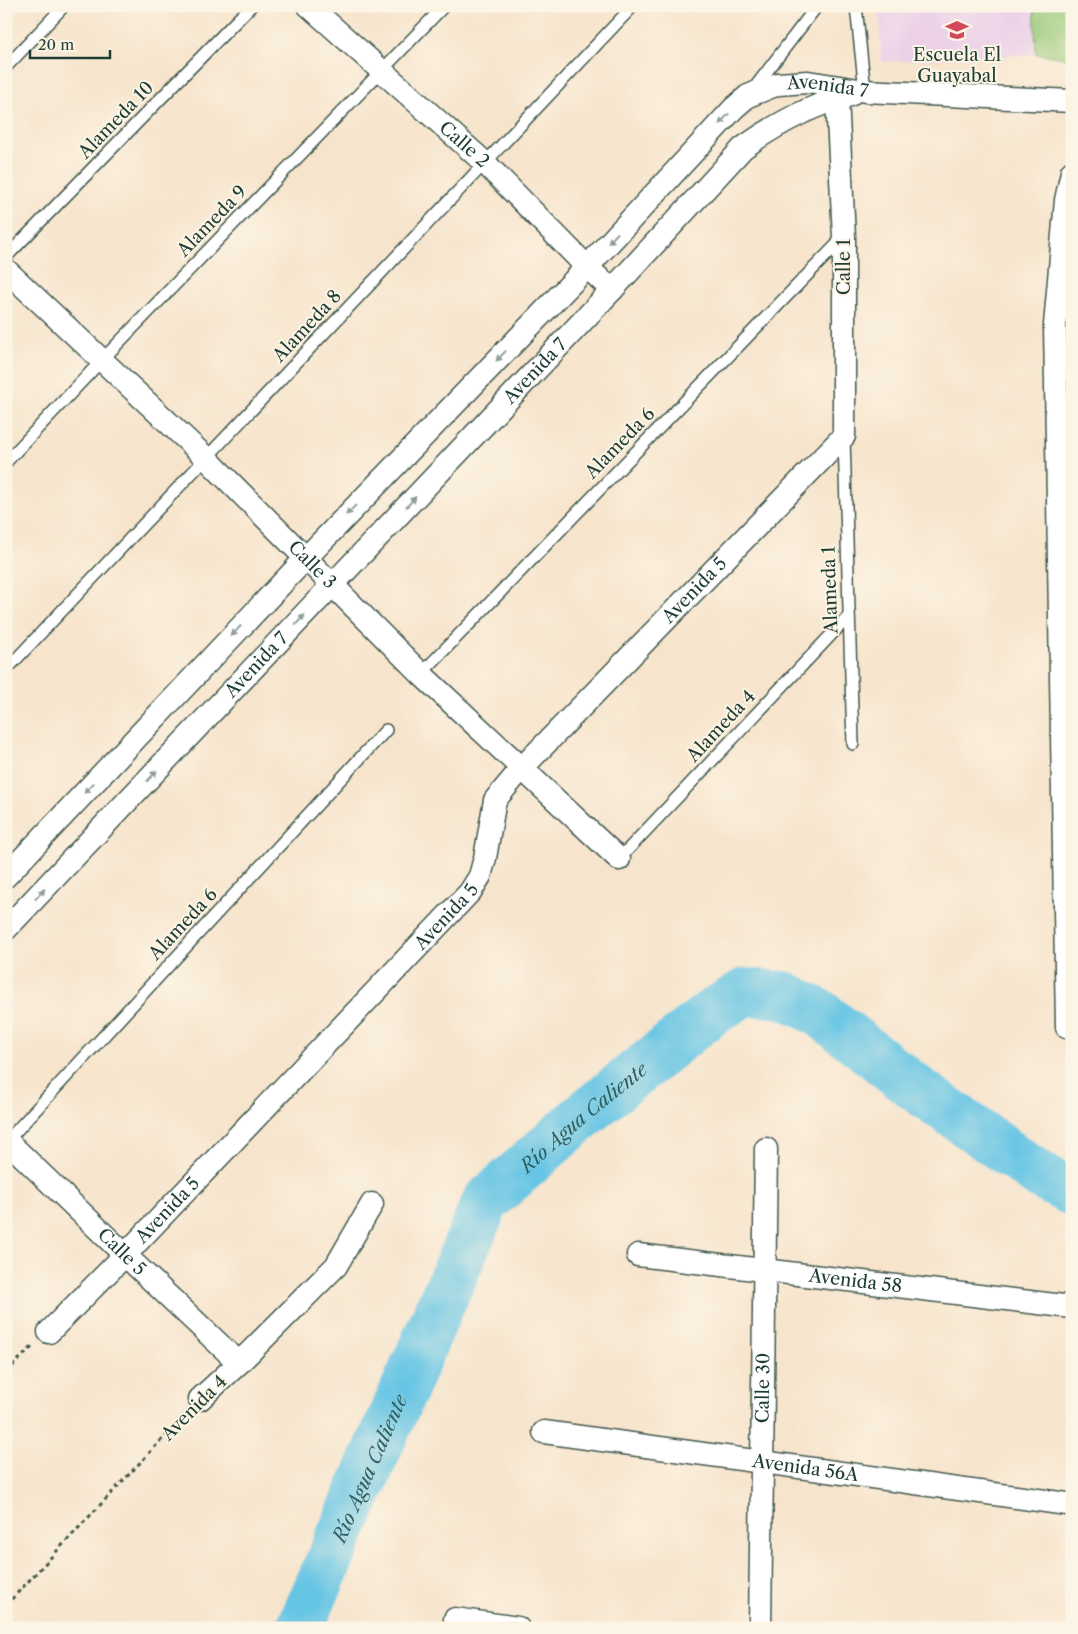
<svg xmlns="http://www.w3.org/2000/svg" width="1078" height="1634" font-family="'Libre Caslon Text',serif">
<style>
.built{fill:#ecd1e9}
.park{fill:#99c979;stroke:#5c8356}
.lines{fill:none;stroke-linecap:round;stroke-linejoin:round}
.river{stroke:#66c5e4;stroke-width:48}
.service-casing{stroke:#3f564b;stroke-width:14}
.minor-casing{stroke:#3f564b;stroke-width:25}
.path{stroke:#3f564b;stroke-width:3;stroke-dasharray:4 4;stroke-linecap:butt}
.service{stroke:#fff;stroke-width:11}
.minor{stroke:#fff;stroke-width:22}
.oneway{fill:#8f9e9a}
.labels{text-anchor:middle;stroke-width:4;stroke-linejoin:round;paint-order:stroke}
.poi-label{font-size:18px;fill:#1f3d34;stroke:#fcf5e5}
.street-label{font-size:18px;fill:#1f3d34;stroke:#fcf5e5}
.water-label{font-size:19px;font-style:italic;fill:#315f60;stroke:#fcf5e5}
</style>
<rect width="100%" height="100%" fill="#fcf5e5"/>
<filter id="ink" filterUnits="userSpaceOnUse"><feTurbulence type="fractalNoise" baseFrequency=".02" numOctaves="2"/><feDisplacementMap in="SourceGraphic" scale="10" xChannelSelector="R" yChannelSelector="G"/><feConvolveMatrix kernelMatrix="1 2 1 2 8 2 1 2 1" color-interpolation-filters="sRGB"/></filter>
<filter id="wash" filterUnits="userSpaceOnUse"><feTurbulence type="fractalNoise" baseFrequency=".0096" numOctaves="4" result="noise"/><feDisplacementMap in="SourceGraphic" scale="20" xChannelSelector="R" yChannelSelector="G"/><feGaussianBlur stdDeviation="1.12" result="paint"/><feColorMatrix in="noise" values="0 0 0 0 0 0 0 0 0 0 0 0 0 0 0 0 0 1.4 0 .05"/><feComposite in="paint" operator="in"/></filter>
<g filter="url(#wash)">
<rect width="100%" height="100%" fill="#f7e4cc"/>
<!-- built -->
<path class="built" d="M 879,6 L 1034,6 L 1036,54 L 881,62 Z"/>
<!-- park -->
<path class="park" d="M 1034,6 L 1072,6 L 1072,59 L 1036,54 Z"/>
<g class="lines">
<!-- river -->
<path class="river" id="s1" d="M 300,1628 L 486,1201 L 586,1113 L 710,1014 L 745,992 L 784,995 L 820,1013 L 913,1086 L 1044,1178 L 1072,1192"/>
</g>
</g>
<g filter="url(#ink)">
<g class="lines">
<defs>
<path id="service" d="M 856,6 L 865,91
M 6,67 L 64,6
M 752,91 L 817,6
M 6,257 L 251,6
M 844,438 L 853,744
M 6,462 L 101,361 L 444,6
M 6,670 L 633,6
M 421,674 L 843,238
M 619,859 L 848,617
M 6,1142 L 386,730"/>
<g id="minor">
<path id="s2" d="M 309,6 L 485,163 L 587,267 L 612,290"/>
<path id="s3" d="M 6,270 L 206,458 L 421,674 L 619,859"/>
<path id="s4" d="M 6,876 L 306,558 L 587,267 L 734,108 L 748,96 L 778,84 L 808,82 L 865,91 L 1072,101"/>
<path id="s5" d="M 6,929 L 612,290 L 743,148 C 775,125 811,105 850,95"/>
<path d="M 1067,1027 L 1055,325 L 1066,200 L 1072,172"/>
<path id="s6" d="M 6,1140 L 125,1255 L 239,1363"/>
<path id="s7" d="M 638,1255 L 1072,1307"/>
<path id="s8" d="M 49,1332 L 125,1255 L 470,892 L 480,876 L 485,858 L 495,800 L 522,768 L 844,436 L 844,237 L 837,98"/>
<path d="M 200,1399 L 239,1363 L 336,1266 L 372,1204"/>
<path id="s9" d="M 544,1432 L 1067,1504"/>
<path d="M 455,1619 L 518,1628"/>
<path id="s10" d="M 760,1628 L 766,1149"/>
</g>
</defs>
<!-- service casing -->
<use href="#service" class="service-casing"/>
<!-- minor casing -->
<use href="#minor" class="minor-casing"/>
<!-- path -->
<path class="path" d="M 6,1372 L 32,1347
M 6,1605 L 184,1416"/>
<!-- service -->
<use href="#service" class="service"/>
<!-- minor -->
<use href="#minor" class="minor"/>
</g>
<!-- one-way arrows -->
<defs><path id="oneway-solid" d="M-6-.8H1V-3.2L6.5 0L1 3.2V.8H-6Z" transform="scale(1.25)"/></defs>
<g class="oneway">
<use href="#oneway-solid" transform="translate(724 119) rotate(133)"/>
<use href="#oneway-solid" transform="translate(613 238) rotate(133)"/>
<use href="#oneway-solid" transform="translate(501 356) rotate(134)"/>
<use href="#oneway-solid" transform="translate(411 502) rotate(-47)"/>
<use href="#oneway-solid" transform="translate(351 510) rotate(134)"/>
<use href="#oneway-solid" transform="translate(300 620) rotate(-47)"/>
<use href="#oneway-solid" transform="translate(236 631) rotate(133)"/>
<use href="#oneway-solid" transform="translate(152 776) rotate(-47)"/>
<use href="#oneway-solid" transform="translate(89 788) rotate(133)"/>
<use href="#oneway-solid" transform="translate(40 894) rotate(-47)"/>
</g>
</g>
<!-- icons -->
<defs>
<symbol id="school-bare" viewBox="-9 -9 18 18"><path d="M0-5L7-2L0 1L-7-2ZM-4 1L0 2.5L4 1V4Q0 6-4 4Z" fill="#d1495b" stroke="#fcf5e5" stroke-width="2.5" paint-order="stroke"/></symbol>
</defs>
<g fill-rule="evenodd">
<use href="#school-bare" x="941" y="14" width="32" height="32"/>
</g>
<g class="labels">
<!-- poi labels -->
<g class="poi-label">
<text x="957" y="61">Escuela El<tspan x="957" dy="21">Guayabal</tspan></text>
</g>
<!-- street labels -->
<g class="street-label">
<text dy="6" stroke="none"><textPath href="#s4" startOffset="1159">Avenida 7</textPath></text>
<text transform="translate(116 120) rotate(-46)" y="6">Alameda 10</text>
<text dy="6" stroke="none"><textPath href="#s2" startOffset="208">Calle 2</textPath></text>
<text transform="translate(212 221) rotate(-46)" y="6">Alameda 9</text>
<text transform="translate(844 267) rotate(-90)" y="6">Calle 1</text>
<text transform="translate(307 326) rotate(-47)" y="6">Alameda 8</text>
<text dy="6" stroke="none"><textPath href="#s5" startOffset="769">Avenida 7</textPath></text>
<text transform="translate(620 443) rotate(-46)" y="6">Alameda 6</text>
<text dy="6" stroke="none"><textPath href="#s3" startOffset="425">Calle 3</textPath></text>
<text dy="6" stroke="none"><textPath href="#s8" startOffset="995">Avenida 5</textPath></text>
<text transform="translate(830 590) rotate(-92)" y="6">Alameda 1</text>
<text dy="6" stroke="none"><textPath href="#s5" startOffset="364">Avenida 7</textPath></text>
<text transform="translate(721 726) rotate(-47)" y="6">Alameda 4</text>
<text dy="6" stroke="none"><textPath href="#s8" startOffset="575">Avenida 5</textPath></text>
<text transform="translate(183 924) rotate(-47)" y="6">Alameda 6</text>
<text dy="6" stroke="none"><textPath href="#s8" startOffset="170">Avenida 5</textPath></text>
<text dy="6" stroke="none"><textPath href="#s6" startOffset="161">Calle 5</textPath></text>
<text dy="6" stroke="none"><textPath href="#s7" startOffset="219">Avenida 58</textPath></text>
<text dy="6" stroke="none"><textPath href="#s10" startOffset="240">Calle 30</textPath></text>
<text transform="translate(194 1408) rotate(-45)" y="6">Avenida 4</text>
<text dy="6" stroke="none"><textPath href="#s9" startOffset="264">Avenida 56A</textPath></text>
</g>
<!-- water labels -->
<g class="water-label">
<text dy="7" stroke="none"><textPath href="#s1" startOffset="594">Río Agua Caliente</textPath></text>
<text dy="7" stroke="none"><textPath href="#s1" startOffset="174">Río Agua Caliente</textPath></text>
</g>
</g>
<!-- margin -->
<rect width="1078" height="1634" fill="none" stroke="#fcf5e5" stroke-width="25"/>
<!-- scale -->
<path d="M30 50v8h80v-8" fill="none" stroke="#1f3d34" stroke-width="2.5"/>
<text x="38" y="50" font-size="15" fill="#1f3d34" stroke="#fcf5e5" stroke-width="4" paint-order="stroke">20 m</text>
</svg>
